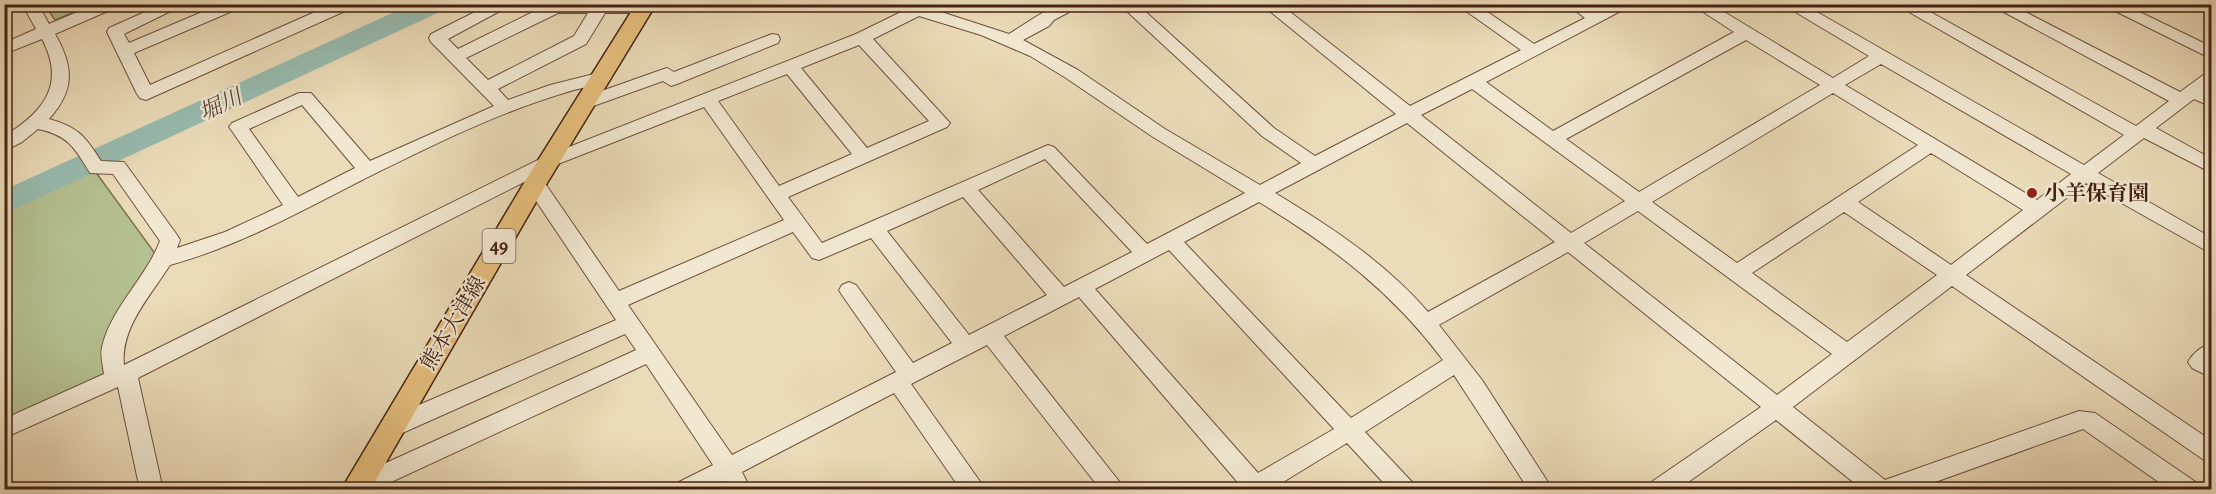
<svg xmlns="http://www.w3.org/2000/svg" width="2216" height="494" font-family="Alegreya,'Noto Serif JP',serif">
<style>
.green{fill:#b5c191;stroke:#7d7252;stroke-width:1.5}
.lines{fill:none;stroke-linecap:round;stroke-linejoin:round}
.river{fill:#98bcb0;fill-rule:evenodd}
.minor-casing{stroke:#6e503c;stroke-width:2}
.major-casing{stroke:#452213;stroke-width:3}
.minor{fill:#f2e8d2;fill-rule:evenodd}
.major{fill:#e6be7c;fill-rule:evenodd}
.poi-dot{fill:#8f2418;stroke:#f2e8d2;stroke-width:2}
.labels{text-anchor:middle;stroke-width:4.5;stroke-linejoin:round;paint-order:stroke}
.shield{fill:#f2e8d2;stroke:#795d4c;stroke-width:1.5}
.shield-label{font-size:20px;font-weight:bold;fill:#452213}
.poi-label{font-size:21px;font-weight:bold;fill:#452213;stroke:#f2e8d2;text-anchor:start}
.street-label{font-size:21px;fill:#452213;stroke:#f2e8d2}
.water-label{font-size:22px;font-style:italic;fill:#5a483a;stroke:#f2e8d2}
</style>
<rect width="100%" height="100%" fill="#ebdcb9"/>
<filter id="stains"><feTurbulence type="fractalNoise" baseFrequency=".00333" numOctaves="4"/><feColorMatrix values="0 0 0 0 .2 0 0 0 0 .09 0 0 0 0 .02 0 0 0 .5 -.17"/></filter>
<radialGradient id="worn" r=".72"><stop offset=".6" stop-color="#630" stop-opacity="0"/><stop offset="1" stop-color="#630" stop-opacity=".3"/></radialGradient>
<!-- green -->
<path class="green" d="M 45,5 L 92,5 L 55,20 Z
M 92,167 L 159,259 L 115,330 L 110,378 L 5,425 L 5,210 Z"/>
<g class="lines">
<!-- river -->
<path class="river" d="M 412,4 L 448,4 L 444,10 L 4,214 L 4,190 Z"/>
<defs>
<path id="minor" d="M 22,4 L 38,4 L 49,24 L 96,4 L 119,4 L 117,7 L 55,34 C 74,67 75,90 49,119 C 78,127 85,136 101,161 L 124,162 L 177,235 L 180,240 L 177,248 L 225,232 L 283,205 L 232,131 L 229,127 L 232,123 L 299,93 L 311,93 L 370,161 L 494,106 L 431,42 L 429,38 L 431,34 L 491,4 L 513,4 L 448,39 L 458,49 L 549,4 L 650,4 L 652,8 L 644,13 L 605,13 L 586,44 L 498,89 L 508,100 L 550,85 L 602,72 L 608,74 L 611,78 L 608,82 C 593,86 578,88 564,93 C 494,114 427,148 362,180 C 299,212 239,246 170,265 C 151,295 120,328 124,365 L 546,156 L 856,34 L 903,11 L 890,7 L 888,4 L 938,4 L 932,9 L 1009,34 C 1024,25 1045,9 1060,5 C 1067,3 1076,4 1084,4 L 1054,20 L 1049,26 L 1023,40 L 1078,70 L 1165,129 L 1260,185 L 1301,163 L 1262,136 L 1119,4 L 1137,4 L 1274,128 L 1315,156 L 1396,114 L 1261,4 L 1280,4 L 1410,106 L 1521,50 L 1456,4 L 1476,4 L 1534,44 L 1585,18 L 1567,4 L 1587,4 L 1598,12 L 1612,4 L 1634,4 L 1486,82 L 1553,131 L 1734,32 L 1691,4 L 1711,4 L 1833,78 L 1869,56 L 1782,4 L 1803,4 L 2084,165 L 2124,135 L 1895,4 L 1916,4 L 2136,126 L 2169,101 L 1989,4 L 2010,4 L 2180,92 L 2206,73 L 2212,72 L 2212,86 L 2206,90 L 2212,93 L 2212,107 L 2194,99 L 2156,128 L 2212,159 L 2212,173 L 2144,138 L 2098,173 L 2212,238 L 2212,254 L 2086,183 L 1966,275 L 2212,441 L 2212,462 L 2204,460 L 1952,286 L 1793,407 L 1885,480 L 2079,411 L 2095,413 L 2197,483 L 2200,490 L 2170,490 L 2083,429 L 1913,490 L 1863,490 L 1776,420 L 1677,490 L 1647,490 L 1650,483 L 1761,407 L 1568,252 L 1439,325 L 1482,380 L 1553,490 L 1529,490 L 1454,375 L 1365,432 L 1413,483 L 1416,490 L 1390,490 L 1347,443 L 1270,490 L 1238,490 L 1240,485 L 1079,297 L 1004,336 L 1126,490 L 1101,490 L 987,345 L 911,384 L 986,490 L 961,490 L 894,393 L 742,472 L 751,490 L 728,490 L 723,481 L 708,490 L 674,490 L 677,483 L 713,465 L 646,364 L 374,490 L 346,490 L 348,480 L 636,350 L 625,334 L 400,434 L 392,436 L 384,434 L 381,427 L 384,420 L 616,320 L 528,189 L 526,184 L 528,180 L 138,378 L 163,490 L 140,490 L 118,387 L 4,438 L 4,419 L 104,374 C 103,366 100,355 102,347 C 111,308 146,278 160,241 L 113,174 L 90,173 C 75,148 68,135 38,129 L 22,142 L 4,151 L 4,136 C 44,112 66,84 42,39 L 4,54 L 4,43 L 36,29 ZM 558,13 L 588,13 L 574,36 L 488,80 L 466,58 ZM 919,16 L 981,35 L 1030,56 L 1066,78 L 1153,137 L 1245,193 L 1147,244 L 1054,147 L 1048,145 L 822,243 L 788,197 L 947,127 L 950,123 L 873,39 ZM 1746,40 L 1820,85 L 1639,192 L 1566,139 ZM 859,45 L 929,121 L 867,148 L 801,68 ZM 1881,64 L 2071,174 L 2037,200 L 1845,85 ZM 787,74 L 852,154 L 779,186 L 718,101 ZM 1472,89 L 1625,201 L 1571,233 L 1421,115 ZM 1833,93 L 1918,145 L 1737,263 L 1652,202 ZM 302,105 L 355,168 L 298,197 L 249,129 ZM 704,107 L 784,220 L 619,291 L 542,179 L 530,179 L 558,164 ZM 1407,123 L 1555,242 L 1428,312 C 1386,263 1330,226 1275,193 ZM 1931,153 L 2023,210 L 1951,265 L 1858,202 ZM 1045,159 L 1132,252 L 1064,287 L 978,190 ZM 963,197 L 1047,295 L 969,335 L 887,231 ZM 1259,202 C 1332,246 1392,292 1443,360 L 1351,418 L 1184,242 ZM 1638,211 L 1832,354 L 1777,395 L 1584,243 ZM 1844,212 L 1937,275 L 1847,342 L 1752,273 ZM 793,232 L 812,258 L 819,260 L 871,238 L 952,343 L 913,363 L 856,285 L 849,282 L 842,285 L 839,290 L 842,295 L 896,372 L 732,455 L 628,305 ZM 1169,250 L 1334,429 L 1258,473 L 1095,289 Z
M 163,4 L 185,4 L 124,34 L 129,43 L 221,4 L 244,4 L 242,7 L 134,53 L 150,85 L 333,4 L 356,4 L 354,7 L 146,100 L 140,98 L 137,94 L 107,32 L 109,28 Z
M 2101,4 L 2123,4 L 2212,47 L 2212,59 Z
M 772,34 L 778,35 L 780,39 L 778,43 L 677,84 L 671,86 L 663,81 L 585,109 L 579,107 L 576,103 L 579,99 L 661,70 L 667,68 L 674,72 Z
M 2212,343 L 2212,378 L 2192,368 L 2188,362 C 2193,353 2202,346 2212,343 Z"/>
<path id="major" d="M 636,4 L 656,4 L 544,188 L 370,490 L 341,490 L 527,178 Z"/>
</defs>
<!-- minor casing -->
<use href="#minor" class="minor-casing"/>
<!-- major casing -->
<use href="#major" class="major-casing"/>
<!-- minor -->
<use href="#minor" class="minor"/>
<!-- major -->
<use href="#major" class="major"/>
</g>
<!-- markers -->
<circle class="poi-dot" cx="2032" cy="193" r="6"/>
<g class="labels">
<!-- shield labels -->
<rect class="shield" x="482.5" y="229" width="33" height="34" rx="4.5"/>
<g class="shield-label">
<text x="499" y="253">49</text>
</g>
<!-- poi labels -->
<g class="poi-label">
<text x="2044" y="200">小羊保育園</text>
</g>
<!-- street labels -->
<g class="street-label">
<text transform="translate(453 323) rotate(-59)" y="7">熊本大津線</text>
</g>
<!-- water labels -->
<g class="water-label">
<text transform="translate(220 104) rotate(-25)" y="8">堀川</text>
</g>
</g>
<!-- margin -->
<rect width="2216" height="494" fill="none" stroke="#ebdcb9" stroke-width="24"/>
<rect x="6" y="6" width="2204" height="482" fill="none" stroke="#452213" stroke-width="3"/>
<rect x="12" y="12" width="2192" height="470" fill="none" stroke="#452213" stroke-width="1.5"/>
<rect width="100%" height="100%" filter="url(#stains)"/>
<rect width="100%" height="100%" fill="url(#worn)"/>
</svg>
